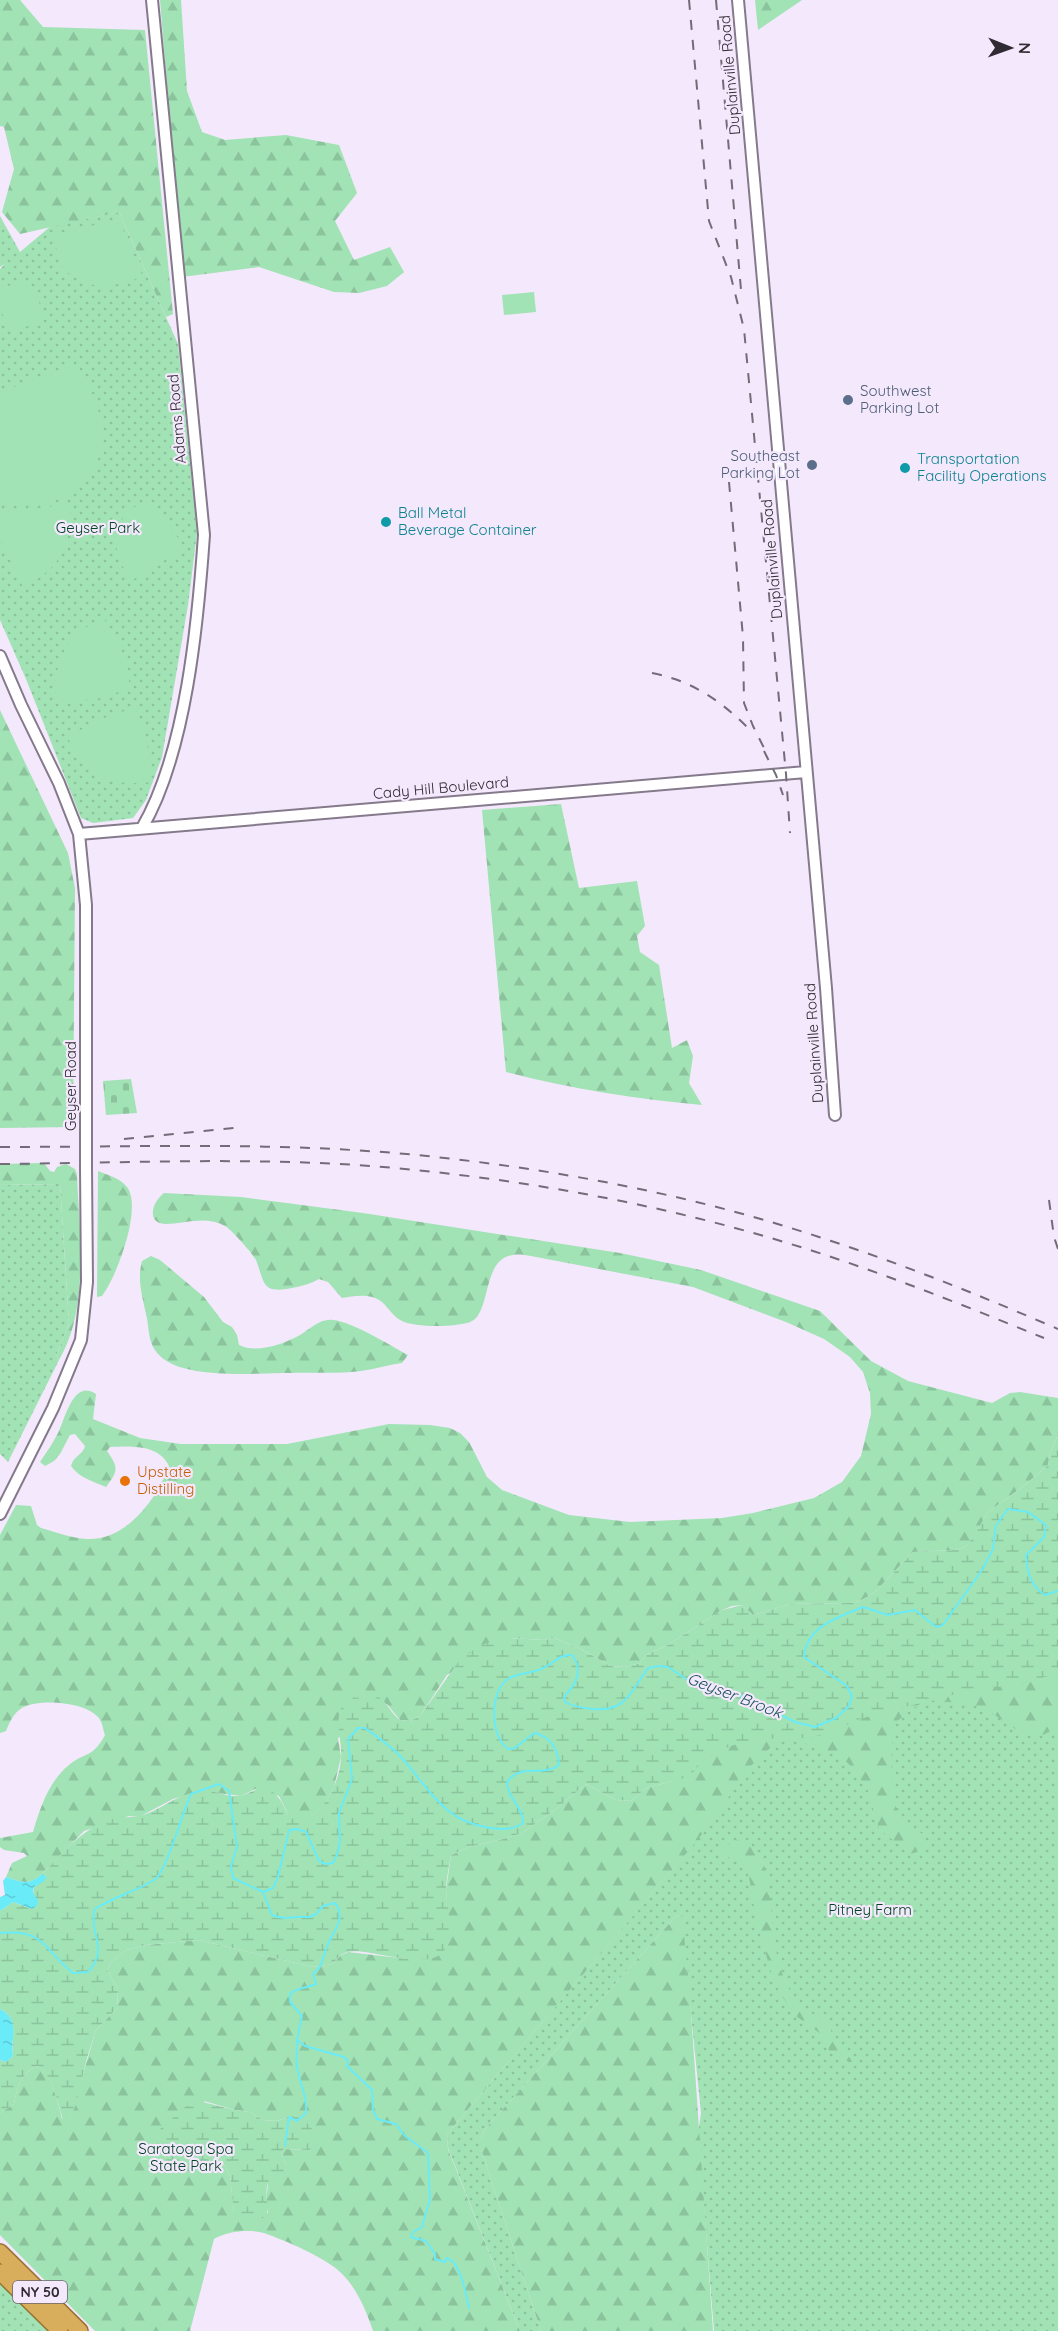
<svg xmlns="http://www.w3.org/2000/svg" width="1058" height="2331" font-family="Quicksand,sans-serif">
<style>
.grass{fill:url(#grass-dots)}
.forest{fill:url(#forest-firs);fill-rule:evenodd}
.wetland{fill:url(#wetland-marsh)}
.cemetery{fill:url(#cemetery-stones)}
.garden{fill:#a1e3b5}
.water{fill:url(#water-ripples)}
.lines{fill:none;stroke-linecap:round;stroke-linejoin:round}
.stream{stroke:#6aebf8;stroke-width:2}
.tertiary-casing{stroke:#857a8c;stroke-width:14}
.trunk-casing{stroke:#977333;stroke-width:18}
.tertiary{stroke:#fff;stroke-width:10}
.trunk{stroke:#d8ae5c;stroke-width:15}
.rail{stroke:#736c78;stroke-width:2;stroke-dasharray:10 10;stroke-linecap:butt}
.tertiary-bridge-casing{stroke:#857a8c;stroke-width:14;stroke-linecap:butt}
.tertiary-bridge{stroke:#fff;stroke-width:10}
.service-dot{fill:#5c6f8a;stroke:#f4e8fc;stroke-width:2}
.culture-dot{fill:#0f9aa8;stroke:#f4e8fc;stroke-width:2}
.food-dot{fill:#e8710a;stroke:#f4e8fc;stroke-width:2}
.labels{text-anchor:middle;stroke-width:4.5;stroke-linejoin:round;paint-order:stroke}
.shield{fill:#f4e8fc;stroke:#6b646f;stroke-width:1.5}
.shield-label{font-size:14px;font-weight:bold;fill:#302b33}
.street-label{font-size:15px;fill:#302b33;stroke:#f4e8fc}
.service-label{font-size:15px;fill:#4e5e75;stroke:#f4e8fc;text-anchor:start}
.culture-label{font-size:15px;fill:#0d838f;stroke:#f4e8fc;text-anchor:start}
.park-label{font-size:15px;fill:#004522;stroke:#f4e8fc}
.food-label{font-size:15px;fill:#c56008;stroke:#f4e8fc;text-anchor:start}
.water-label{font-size:16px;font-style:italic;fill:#1c545a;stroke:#f4e8fc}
</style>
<defs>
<pattern id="grass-dots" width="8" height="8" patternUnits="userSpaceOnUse" patternTransform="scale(1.5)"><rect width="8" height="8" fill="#a1e3b5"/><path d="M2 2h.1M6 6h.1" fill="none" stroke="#8bc39c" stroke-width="1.8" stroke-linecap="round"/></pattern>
<pattern id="forest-firs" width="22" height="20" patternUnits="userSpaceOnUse" patternTransform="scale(1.5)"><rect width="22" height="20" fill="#a1e3b5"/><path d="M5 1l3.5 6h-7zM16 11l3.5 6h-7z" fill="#8bc39c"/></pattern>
<pattern id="wetland-marsh" width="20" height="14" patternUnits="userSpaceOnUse" patternTransform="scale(1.5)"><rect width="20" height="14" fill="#a1e3b5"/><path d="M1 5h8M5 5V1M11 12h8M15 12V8" fill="none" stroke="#8bc39c"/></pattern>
<pattern id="cemetery-stones" width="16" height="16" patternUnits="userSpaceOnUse" patternTransform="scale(1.5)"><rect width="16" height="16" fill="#a1e3b5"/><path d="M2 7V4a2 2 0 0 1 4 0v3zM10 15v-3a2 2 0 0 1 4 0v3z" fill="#8bc39c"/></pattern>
<pattern id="water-ripples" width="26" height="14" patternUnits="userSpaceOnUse" patternTransform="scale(1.5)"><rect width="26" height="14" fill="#6aebf8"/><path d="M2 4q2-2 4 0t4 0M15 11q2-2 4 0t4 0" fill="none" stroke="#5ccad5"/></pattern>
</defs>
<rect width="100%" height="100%" fill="#f4e8fc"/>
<!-- grass -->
<path class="grass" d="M 119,212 L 178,344 L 197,533 L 188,605 L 162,757 L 146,800 L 133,818 L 93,823 L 81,818 L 26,679 L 0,620 L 0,269 L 5,264 L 0,267 L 0,216 L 20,252 L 51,226 Z
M 60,1184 L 69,1324 L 56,1356 L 59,1360 L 8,1462 L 0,1454 L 0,1185 Z
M 1058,1591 L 1058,2331 L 714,2331 L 698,2134 L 701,2113 L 681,1915 L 676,1916 L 484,2130 L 481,2139 L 481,2149 L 541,2331 L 520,2331 L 448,2148 L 447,2134 L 676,1865 L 667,1707 Z
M 0,2283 L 48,2331 L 0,2331 Z"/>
<!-- forest -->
<path class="forest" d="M 0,0 L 20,0 L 43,27 L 145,30 L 173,314 L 166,317 L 119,212 L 20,234 L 2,212 L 14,169 L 4,127 L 0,126 Z
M 160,0 L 181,0 L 187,91 L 202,132 L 225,140 L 286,135 L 339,145 L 357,193 L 335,221 L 354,260 L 390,247 L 404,272 L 387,286 L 359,293 L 334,292 L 259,267 L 182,277 Z
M 755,0 L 802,0 L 758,30 Z
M 0,710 L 68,853 L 75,888 L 73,1127 L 0,1128 Z
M 561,804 L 579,888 L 637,881 L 645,926 L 637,936 L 640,952 L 659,965 L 672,1048 L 687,1040 L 693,1056 L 689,1083 L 702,1105 C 636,1099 571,1089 506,1072 L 482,810 Z
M 44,1163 L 50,1171 L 54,1172 L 57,1167 L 66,1164 L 75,1169 L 77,1174 C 79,1232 90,1308 59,1360 L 56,1356 L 69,1324 L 60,1184 L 0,1185 L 0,1164 Z
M 98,1171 C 108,1175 120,1178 127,1187 C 143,1208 116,1278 102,1296 L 97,1297 Z
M 164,1193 L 241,1197 L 363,1213 L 620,1253 L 701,1270 L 820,1311 L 871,1361 L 908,1381 L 992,1403 L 1010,1393 L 1020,1392 L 1058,1398 L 1058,1434 L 1050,1454 L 1048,1465 L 1025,1485 L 987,1513 L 975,1536 L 965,1547 L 955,1550 L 913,1552 L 874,1593 L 860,1601 L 850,1603 L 791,1604 L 753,1615 L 742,1605 L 732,1606 L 722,1610 L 666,1646 L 646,1655 L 640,1663 L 625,1667 L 610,1666 L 583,1650 L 554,1638 L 544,1640 L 509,1638 L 447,1675 L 420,1716 L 410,1721 L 400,1720 L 387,1704 L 338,1738 L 341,1757 L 334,1787 L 323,1807 L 306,1820 L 295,1822 L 291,1820 L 279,1796 L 255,1789 L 241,1796 L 202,1791 L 173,1799 L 139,1817 L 129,1816 L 84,1831 L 42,1874 C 29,1886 21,1882 6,1877 L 12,1863 L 27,1856 L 24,1853 L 4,1850 L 0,1847 L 0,1838 L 33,1832 C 40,1808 49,1781 69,1765 C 86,1751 92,1759 105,1735 C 103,1729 102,1721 98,1717 C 85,1702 43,1699 26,1706 C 15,1710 10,1721 6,1731 L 0,1733 L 0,1535 L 16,1505 L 31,1506 L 37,1525 L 41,1528 C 55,1532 72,1538 87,1539 C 126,1541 157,1499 169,1466 C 159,1444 130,1446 110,1447 L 107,1451 C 119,1468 118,1471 106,1487 C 94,1482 78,1477 71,1466 C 73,1456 83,1455 85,1446 L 75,1434 L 70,1435 L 60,1454 L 54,1461 L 45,1466 L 40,1462 C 46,1453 53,1443 58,1433 C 65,1420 73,1378 96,1394 L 93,1419 L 140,1438 L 181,1444 L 287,1444 L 389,1424 L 430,1425 L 450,1428 L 460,1433 L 469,1442 L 487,1477 L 502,1490 L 569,1515 L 630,1522 L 722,1518 L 753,1513 L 814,1498 L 842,1482 L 861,1456 L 871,1414 L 870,1393 L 863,1372 L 850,1357 L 824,1339 L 786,1322 L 693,1287 L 531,1256 C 525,1255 519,1254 513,1255 C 481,1259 492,1314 470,1322 C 456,1327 416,1328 402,1321 C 393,1317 389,1308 382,1302 C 370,1293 355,1296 342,1298 L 328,1282 L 319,1279 C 310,1284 302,1286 292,1288 C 262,1294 265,1284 256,1260 C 253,1254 231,1229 225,1226 C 205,1215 186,1224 165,1224 C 146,1223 152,1202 164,1193 Z
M 151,1256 L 160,1260 L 204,1297 L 223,1322 L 232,1327 L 237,1335 L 239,1345 C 256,1354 284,1344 300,1335 C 310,1329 321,1318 333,1320 C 353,1322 389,1345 408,1355 L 402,1363 C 388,1365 375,1369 361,1371 C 337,1374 313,1372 289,1373 C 256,1373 185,1380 160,1356 C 147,1343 150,1330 146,1314 C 142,1295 137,1279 142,1261 Z
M 1058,1674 L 1058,1724 C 1029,1756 1005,1715 980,1707 C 973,1705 937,1700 929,1701 C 917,1703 904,1716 894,1724 C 890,1746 890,1798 900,1819 C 906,1830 921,1828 926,1839 L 920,1851 L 910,1854 L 879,1829 L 867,1788 L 848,1763 L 831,1753 L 789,1737 L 806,1738 L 836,1731 L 854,1721 L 876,1714 L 984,1687 L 1014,1687 L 1032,1680 Z
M 781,1738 L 740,1776 L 726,1802 L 696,1842 L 447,2134 L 448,2149 L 520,2331 L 373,2331 C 366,2310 356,2286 339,2271 C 324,2257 284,2240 264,2233 C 249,2229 228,2231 214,2239 L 190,2331 L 95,2331 L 0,2235 L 0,2113 L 14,2104 C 17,2088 21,2073 37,2066 C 51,2070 59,2105 62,2119 L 71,2115 L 96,2030 L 117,2008 L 118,1989 L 107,1970 L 111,1962 L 126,1950 L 146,1945 L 198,1940 L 313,1967 L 333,1964 L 340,1956 L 348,1952 L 408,1959 L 425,1959 L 449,1937 L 446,1890 L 451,1855 L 469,1847 L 503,1839 L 522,1833 L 556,1809 L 586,1784 L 616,1800 L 631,1801 L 646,1788 L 689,1777 L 700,1764 L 716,1752 L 736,1744 L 757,1739 ZM 204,2101 L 235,2110 L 250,2112 L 263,2120 L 277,2121 L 292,2116 L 309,2150 L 284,2149 L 281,2153 L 287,2166 L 268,2183 L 266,2203 L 268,2213 L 234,2213 L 230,2176 L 220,2157 L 215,2155 Z
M 740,1839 L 749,1841 L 764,1865 L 771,1900 L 773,1940 L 784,1980 L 795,1999 L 801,2007 L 828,2023 L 835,2041 L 858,2061 L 849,2062 L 830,2052 L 821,2034 L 796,2016 L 781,1995 L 772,1975 L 757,1924 L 748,1871 L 745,1866 L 722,1854 L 721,1848 Z
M 682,1915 L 689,1984 L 713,2331 L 541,2331 L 481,2149 L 481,2139 L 484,2130 L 676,1916 Z"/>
<!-- wetland -->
<path class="wetland" d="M 1058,1434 L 1058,1674 L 1032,1680 L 1014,1687 L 984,1687 L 876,1714 L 854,1721 L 836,1731 L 806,1738 L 757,1739 L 736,1744 L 716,1752 L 700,1764 L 689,1777 L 646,1788 L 631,1801 L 616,1800 L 586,1784 L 556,1809 L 522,1833 L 503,1839 L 469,1847 L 451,1855 C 449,1867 446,1881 446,1892 C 447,1910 456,1937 443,1952 C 425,1972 368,1947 347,1952 C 341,1954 337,1959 333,1964 L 313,1967 L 198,1940 L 146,1945 L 126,1950 L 111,1962 L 107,1970 L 118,1989 L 117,2008 L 96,2030 L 87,2058 L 75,2107 L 71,2115 L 63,2120 C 59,2106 51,2070 37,2066 C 21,2073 17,2088 14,2104 L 0,2113 L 0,2060 L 6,2062 L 13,2056 C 10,2037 21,2020 0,2009 L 0,1911 L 13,1902 L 32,1909 L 34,1887 L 46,1877 L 42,1874 C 65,1851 81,1829 113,1819 C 122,1816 132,1818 140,1816 C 162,1810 177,1793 203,1791 C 216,1790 226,1797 239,1796 C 248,1795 255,1787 265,1789 C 287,1793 283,1825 302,1820 C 325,1814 340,1780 341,1758 C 343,1739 328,1705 355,1698 C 363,1696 370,1694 378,1697 C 388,1702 391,1714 400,1720 L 410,1721 L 420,1716 L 459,1661 L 477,1647 L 492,1641 L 509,1638 L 544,1640 L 554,1638 L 583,1650 L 610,1666 L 625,1667 L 640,1663 L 646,1655 L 666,1646 L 722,1610 L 742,1605 L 753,1615 L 791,1604 L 850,1603 L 860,1601 L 874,1593 L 913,1552 L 955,1550 L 965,1547 L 975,1535 L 987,1513 L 1025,1485 L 1048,1465 L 1050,1454 Z
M 199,2101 L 235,2110 L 250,2112 L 263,2120 L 277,2121 L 292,2116 L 302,2117 L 312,2129 L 313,2148 L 309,2150 L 284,2149 L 281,2153 L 287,2166 L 287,2176 L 268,2183 C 264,2194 270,2207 266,2217 C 254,2221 245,2220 234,2213 L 230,2176 L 220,2157 L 215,2156 L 200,2174 C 186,2181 152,2163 149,2148 C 148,2145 149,2142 149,2139 L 185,2107 Z"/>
<!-- cemetery -->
<path class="cemetery" d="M 131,1079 L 137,1113 L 106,1115 L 103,1081 Z"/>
<!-- garden -->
<path class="garden" d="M 111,221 L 121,225 L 143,277 C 102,289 100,292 63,270 L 52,235 Z
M 23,282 L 37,293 L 44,322 L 13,330 L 6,327 L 0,305 L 0,288 Z
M 534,292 L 536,312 L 504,315 L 502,295 Z
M 77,364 C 98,402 118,441 85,479 C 80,484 75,492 69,495 C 50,505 26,505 5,507 L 0,495 L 0,392 Z
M 148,499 L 182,543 L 180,551 L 131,581 L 118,558 L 115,534 L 126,512 Z
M 70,504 C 72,545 61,569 23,587 L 0,539 L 0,513 Z
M 105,620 C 115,638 134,668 128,689 L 97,699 L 57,702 C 51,666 67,628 105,620 Z
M 133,708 L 136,709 L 147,742 L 151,782 C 107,787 87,776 67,737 L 101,719 Z"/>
<!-- water -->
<path class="water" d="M 42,1874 L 47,1877 L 43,1882 L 34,1887 L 33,1892 L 38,1901 L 37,1906 L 32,1909 L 13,1902 L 0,1911 L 0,1897 L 5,1895 L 3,1881 L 6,1877 C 21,1882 29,1886 42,1874 Z
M 0,2009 C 21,2020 10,2036 13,2056 L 6,2062 L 0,2060 Z"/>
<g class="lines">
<!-- stream -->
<path class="stream" d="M 263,1892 L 272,1915 C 286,1921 295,1915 310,1917 L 316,1914 L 323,1906 L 335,1903 C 348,1919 331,1933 326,1949 C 322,1960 323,1966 313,1974 L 316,1984 C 306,1989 298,1986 290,1994 L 290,2002 L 302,2016 L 297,2040 L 305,2046 L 344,2057 L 348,2061 L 347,2066 L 372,2090 L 373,2110 L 377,2119 L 396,2124 L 404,2135 L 428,2153 L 430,2199 L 422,2227 L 413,2232 L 411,2237 L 426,2241 L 435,2254 L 435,2259 L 445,2262 L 447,2258 C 461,2262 466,2295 469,2308
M 0,1933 C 46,1929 43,1949 73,1973 L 88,1972 C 110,1948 88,1934 95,1909 C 115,1896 135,1892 154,1880 C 167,1872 182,1813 191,1794 L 219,1784 L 229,1791 L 237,1847 L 231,1866 L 233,1878 L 263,1892 L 273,1888 L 278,1877 L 289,1830 L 297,1829 L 306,1832 L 319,1861 L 325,1864 L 333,1863 L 337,1855 L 340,1842 L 339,1813 L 352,1779 L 348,1739 L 358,1728 L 365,1728 C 377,1737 391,1746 401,1757 C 417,1774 431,1798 450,1812 C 466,1825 506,1836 523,1823 C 524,1807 507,1799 507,1782 C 522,1762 542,1778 559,1765 C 558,1749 550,1736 534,1733 L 515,1748 L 508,1749 C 490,1736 489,1692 508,1679 C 518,1672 533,1674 543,1668 C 554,1663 560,1654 572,1655 C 584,1671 576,1684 564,1697 L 565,1702 C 574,1707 582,1708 592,1709 C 626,1712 630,1693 648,1668 L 659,1666 L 668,1667 L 689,1681 L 719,1688 L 747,1698 L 795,1722 L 815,1727 L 836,1718 L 848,1707 L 852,1697 L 847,1686 L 804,1657 C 806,1626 839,1617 863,1607 L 888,1615 L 915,1610 L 936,1627 L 943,1625 L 982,1570 L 993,1549 L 996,1525 L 1008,1509 L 1028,1512 L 1046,1525 L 1044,1537 L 1026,1555 C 1027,1571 1030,1586 1045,1595 L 1058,1591
M 285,2146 L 289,2117 L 297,2121 L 306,2113 C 308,2097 299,2082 297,2066 C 296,2058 297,2050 297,2041"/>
<defs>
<path id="tertiary" d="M 738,0 L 826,988 L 835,1115
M 0,656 L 21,705 L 59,783 L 79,834 L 86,905 L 86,1136
M 142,828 C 186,753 198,622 204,535 L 152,0
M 79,834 L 806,772
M 0,1514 L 53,1408 L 81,1340 L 87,1282 L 86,1168"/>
<path id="trunk" d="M 0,2252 L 80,2331
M 0,2272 L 60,2331"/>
</defs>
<!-- tertiary casing -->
<use href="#tertiary" class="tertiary-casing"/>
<!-- trunk casing -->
<use href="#trunk" class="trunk-casing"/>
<!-- tertiary -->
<use href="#tertiary" class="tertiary"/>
<!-- trunk -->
<use href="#trunk" class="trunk"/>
<!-- rail -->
<path class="rail" d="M 689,0 L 709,221 L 731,277 L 744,329 L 786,774 L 790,833
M 716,0 L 741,290
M 729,482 L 743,637 L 744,703 L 753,726 L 768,756
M 652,673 C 694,681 724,703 753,733
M 764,751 L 776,775 L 783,795
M 124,1139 L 234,1128
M 0,1147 C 145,1147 291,1141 436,1157 C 565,1171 695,1196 819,1237 C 900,1263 979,1295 1058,1329
M 0,1164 C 123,1163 248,1157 371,1166 C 520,1178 670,1205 813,1251 C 891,1276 968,1307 1044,1338
M 1049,1200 L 1054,1237 L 1058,1249"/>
<defs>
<path id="tertiary-bridge" d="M 86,1136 L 86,1168"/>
</defs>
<!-- tertiary-bridge casing -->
<use href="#tertiary-bridge" class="tertiary-bridge-casing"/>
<!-- tertiary-bridge -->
<use href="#tertiary-bridge" class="tertiary-bridge"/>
</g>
<!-- markers -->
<g class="service-dot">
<circle cx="848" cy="400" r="6"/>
<circle cx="812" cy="465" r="6"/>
</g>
<g class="culture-dot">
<circle cx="905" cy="468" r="6"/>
<circle cx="386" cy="522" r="6"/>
</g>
<circle class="food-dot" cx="125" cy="1481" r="6"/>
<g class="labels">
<!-- shield labels -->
<rect class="shield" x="13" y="2281" width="54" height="22" rx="4.5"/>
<g class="shield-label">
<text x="40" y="2297">NY 50</text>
</g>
<!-- street labels -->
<g class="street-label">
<text transform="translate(730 75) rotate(-95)" y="5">Duplainville Road</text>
<text transform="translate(177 419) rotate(-95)" y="5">Adams Road</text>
<text transform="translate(772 559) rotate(-95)" y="5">Duplainville Road</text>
<text transform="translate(441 788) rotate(-5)" y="5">Cady Hill Boulevard</text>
<text transform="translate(814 1043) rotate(-94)" y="5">Duplainville Road</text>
<text transform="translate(71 1086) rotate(-90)" y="5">Geyser Road</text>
</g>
<!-- service labels -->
<g class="service-label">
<text x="860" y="396">Southwest<tspan x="860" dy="17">Parking Lot</tspan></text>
<text x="800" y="461" text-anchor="end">Southeast<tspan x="800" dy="17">Parking Lot</tspan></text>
</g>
<!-- culture labels -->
<g class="culture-label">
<text x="917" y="464">Transportation<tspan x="917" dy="17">Facility Operations</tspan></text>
<text x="398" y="518">Ball Metal<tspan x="398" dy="17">Beverage Container</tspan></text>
</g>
<!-- park labels -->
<g class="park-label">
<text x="98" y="533">Geyser Park</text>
<text x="870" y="1915">Pitney Farm</text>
<text x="186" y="2154">Saratoga Spa<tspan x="186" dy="17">State Park</tspan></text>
</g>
<!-- food labels -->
<g class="food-label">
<text x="137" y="1477">Upstate<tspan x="137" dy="17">Distilling</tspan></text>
</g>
<!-- water labels -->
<g class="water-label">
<text transform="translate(735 1695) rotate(21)" y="6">Geyser Brook</text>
</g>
</g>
<!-- north arrow -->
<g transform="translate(1010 48) rotate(91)" stroke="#f4e8fc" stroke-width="4.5" paint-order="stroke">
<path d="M0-4.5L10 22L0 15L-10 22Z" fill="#302b33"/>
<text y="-9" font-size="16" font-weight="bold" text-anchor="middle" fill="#302b33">N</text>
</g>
</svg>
